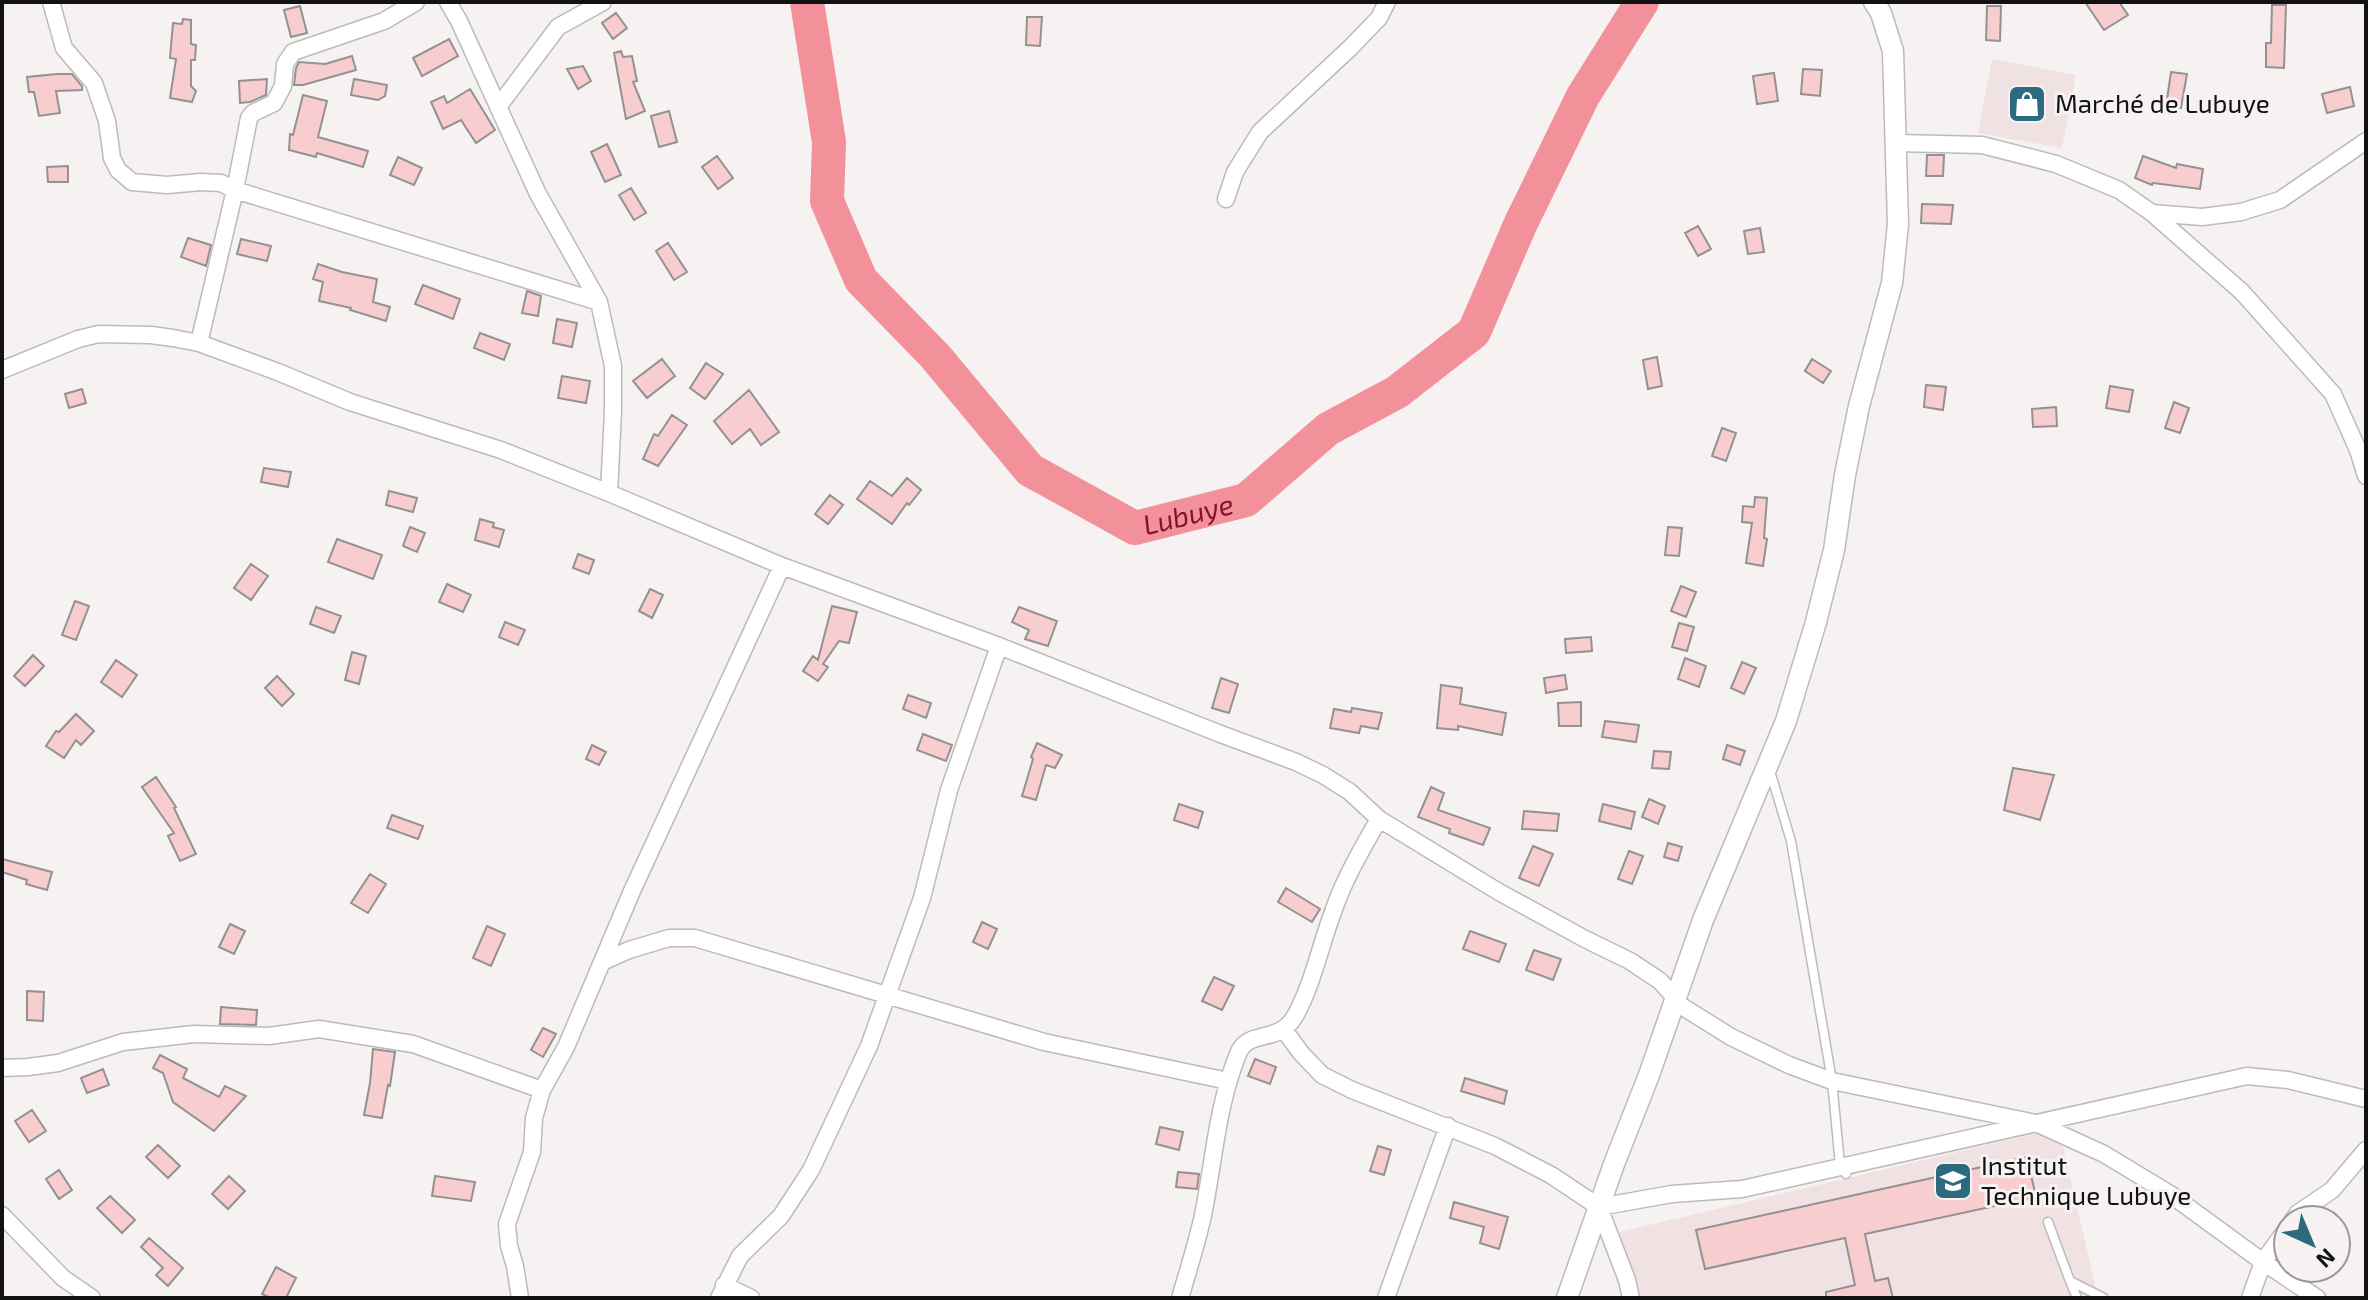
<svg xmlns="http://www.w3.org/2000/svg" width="2368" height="1300" font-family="'Exo 2',sans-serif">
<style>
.built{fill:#f0e2e3}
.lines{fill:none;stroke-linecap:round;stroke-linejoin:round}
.river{stroke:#f3919b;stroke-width:34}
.building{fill:#f7cdcf;stroke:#949191;stroke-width:2}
.service-casing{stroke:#bdbaba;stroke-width:11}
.minor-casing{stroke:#bdbaba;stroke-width:19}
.tertiary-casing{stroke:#bdbaba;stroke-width:23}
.service{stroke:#fff;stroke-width:8}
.minor{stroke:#fff;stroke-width:16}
.tertiary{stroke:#fff;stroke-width:20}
.labels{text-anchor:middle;stroke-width:6;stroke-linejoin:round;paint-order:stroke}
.poi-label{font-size:26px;fill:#131212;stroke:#f6f2f2;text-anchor:start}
.water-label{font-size:28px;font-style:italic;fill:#86112f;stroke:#f6f2f2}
</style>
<rect width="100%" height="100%" fill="#f6f2f2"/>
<!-- built -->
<path class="built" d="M 1992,59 L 2076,75 L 2062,148 L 1978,133 Z
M 2059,1128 L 2098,1298 L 1625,1298 L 1611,1234 Z"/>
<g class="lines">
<!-- river -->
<path class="river" id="s1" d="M 807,2 L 829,142 L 827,201 L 861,280 L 935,356 L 1030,470 L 1135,528 L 1246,500 L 1328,429 L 1397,392 L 1474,332 L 1520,225 L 1583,96 L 1642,2"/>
</g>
<!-- building -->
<path class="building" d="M 2085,2 L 2119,2 L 2128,15 L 2104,30 Z
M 2272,5 L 2286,5 L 2284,68 L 2266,67 L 2266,43 L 2271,43 Z
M 300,6 L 307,33 L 291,37 L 284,10 Z
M 1987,6 L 2001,6 L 2000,41 L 1986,40 Z
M 616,13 L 627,28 L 613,39 L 602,23 Z
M 1027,17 L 1042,17 L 1040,46 L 1026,45 Z
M 183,19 L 191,20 L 191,44 L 196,45 L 195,60 L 191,60 L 191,86 L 196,91 L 192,102 L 170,98 L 176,59 L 170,58 L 173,23 L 182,24 Z
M 449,39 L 458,56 L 422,76 L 413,58 Z
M 621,51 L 623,57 L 632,56 L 637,81 L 633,82 L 645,111 L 626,119 L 614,53 Z
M 352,56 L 356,70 L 303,85 L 294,85 L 296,68 L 299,62 L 325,64 Z
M 583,66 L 591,81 L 578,89 L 567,69 Z
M 1803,69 L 1822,70 L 1820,96 L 1801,94 Z
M 2171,72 L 2187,74 L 2181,108 L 2166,106 Z
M 1774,73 L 1778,101 L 1757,104 L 1753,76 Z
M 57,74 L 72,74 L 82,86 L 82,90 L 56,91 L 60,113 L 39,116 L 34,92 L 29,92 L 27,77 Z
M 267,79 L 266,95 L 250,102 L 240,103 L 239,81 Z
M 354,79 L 387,85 L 385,96 L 378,100 L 351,95 Z
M 2350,87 L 2354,106 L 2327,113 L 2322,94 Z
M 470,89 L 495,130 L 476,143 L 461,120 L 443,129 L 431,102 L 444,96 L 447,103 Z
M 303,95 L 327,101 L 318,137 L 368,151 L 363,167 L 317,153 L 316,157 L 289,150 L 290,134 L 293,135 Z
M 669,111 L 677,142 L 659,147 L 651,116 Z
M 607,144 L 621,175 L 605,182 L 591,152 Z
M 1927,155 L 1944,155 L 1943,176 L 1926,176 Z
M 717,156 L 733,178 L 718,189 L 702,167 Z
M 2143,156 L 2176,168 L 2177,164 L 2203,169 L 2200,189 L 2153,183 L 2152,185 L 2135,178 Z
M 398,157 L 422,168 L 414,185 L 390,175 Z
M 68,166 L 68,182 L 48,182 L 47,167 Z
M 631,188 L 646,213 L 634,220 L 619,195 Z
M 1922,204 L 1953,205 L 1951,224 L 1921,223 Z
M 1698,226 L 1711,249 L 1698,256 L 1685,233 Z
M 1760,228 L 1764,252 L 1748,254 L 1744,231 Z
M 188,238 L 211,245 L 206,266 L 181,257 Z
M 241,239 L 271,246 L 267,261 L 237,254 Z
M 668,243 L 687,272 L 674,280 L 656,251 Z
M 318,264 L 342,272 L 377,279 L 373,302 L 390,307 L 386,321 L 350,310 L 351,308 L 319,301 L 323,282 L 313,279 Z
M 423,285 L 460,299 L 453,319 L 415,304 Z
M 527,291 L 541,296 L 538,316 L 522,313 Z
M 557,319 L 577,323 L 572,347 L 553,343 Z
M 480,333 L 510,344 L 504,360 L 474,348 Z
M 1657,357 L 1662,386 L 1648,389 L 1643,360 Z
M 662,359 L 675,376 L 647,398 L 633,381 Z
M 1812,359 L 1831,371 L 1823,383 L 1805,371 Z
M 706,363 L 723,374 L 705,399 L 690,388 Z
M 562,376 L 590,381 L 586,403 L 558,398 Z
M 1926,385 L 1946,387 L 1943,410 L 1924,407 Z
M 2110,386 L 2133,390 L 2129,412 L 2106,408 Z
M 82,389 L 86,403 L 69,408 L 65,394 Z
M 749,390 L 779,432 L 761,445 L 750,429 L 732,444 L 714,421 Z
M 2174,402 L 2189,408 L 2180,433 L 2165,428 Z
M 2056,407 L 2057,426 L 2033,427 L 2032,409 Z
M 672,415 L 687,425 L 658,466 L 643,459 L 654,434 L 658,436 Z
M 1722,428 L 1736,433 L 1726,461 L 1712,456 Z
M 264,468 L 291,472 L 288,487 L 261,482 Z
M 907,478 L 921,490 L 909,505 L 907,503 L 892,524 L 857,499 L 870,481 L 892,496 Z
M 389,491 L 417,498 L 413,512 L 386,505 Z
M 830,495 L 843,505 L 828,524 L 815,514 Z
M 1755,497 L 1767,498 L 1764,538 L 1767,539 L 1763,566 L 1746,563 L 1752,523 L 1742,522 L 1743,506 L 1754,507 Z
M 480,519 L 494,523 L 493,527 L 504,530 L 499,547 L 475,540 Z
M 410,527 L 425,533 L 417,552 L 403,546 Z
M 1668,527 L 1682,528 L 1679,556 L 1665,555 Z
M 337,539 L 382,555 L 373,579 L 328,562 Z
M 578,554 L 594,560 L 589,574 L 573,568 Z
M 251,564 L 268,576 L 251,600 L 234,588 Z
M 447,584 L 471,595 L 463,612 L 439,602 Z
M 1681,586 L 1696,592 L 1686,617 L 1671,611 Z
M 650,589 L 663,595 L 652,618 L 639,611 Z
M 75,601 L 89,606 L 76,640 L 62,635 Z
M 832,606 L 857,612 L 849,643 L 839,641 L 823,664 L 828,667 L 818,681 L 803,671 L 813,656 L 818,660 Z
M 316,607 L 341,616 L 334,633 L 310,624 Z
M 1019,607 L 1057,621 L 1048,646 L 1025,639 L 1029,630 L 1012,622 Z
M 505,622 L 525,630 L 518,645 L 499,637 Z
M 1679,623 L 1694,627 L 1687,651 L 1672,647 Z
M 1591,637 L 1592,651 L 1566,653 L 1565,639 Z
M 352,652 L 366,656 L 359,684 L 345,680 Z
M 33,655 L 44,666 L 25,686 L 14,676 Z
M 1685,658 L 1706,666 L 1699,687 L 1678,679 Z
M 116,660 L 137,675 L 122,697 L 101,682 Z
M 1742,662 L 1756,668 L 1744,694 L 1731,688 Z
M 1565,675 L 1567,689 L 1546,693 L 1544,678 Z
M 277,676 L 294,694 L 282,706 L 265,688 Z
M 1221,678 L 1238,684 L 1229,713 L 1212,708 Z
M 1441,685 L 1462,688 L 1460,704 L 1506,713 L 1502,735 L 1458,726 L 1458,730 L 1437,728 Z
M 908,695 L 931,703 L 926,718 L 903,709 Z
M 1581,702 L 1581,726 L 1559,726 L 1558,703 Z
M 1352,708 L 1382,713 L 1378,729 L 1361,726 L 1359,733 L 1330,728 L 1334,709 L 1351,712 Z
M 76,714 L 94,731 L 81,745 L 76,740 L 64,758 L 46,746 L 56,731 L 59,732 Z
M 1605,721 L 1639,725 L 1636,742 L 1602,737 Z
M 923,734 L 952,745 L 946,761 L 917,750 Z
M 1037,743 L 1062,755 L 1055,768 L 1046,765 L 1036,800 L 1022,796 L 1033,759 L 1031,757 Z
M 592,745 L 606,752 L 599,765 L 586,759 Z
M 1727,745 L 1745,751 L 1740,765 L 1723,759 Z
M 1654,751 L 1671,752 L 1669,769 L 1652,768 Z
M 2013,768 L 2054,775 L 2040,820 L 2004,810 Z
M 156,777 L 176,807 L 174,808 L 196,854 L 180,861 L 168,836 L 174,833 L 142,787 Z
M 1431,787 L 1444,793 L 1438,810 L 1490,828 L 1483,845 L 1449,833 L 1450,829 L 1418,817 Z
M 1649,799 L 1665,806 L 1658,824 L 1642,817 Z
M 1179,804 L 1203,812 L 1198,828 L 1174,820 Z
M 1603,804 L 1635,812 L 1631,829 L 1599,821 Z
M 1524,811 L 1559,814 L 1557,831 L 1522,829 Z
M 392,815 L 423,826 L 418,839 L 387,828 Z
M 1668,843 L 1682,847 L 1678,861 L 1664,857 Z
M 1533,846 L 1553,854 L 1539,886 L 1519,878 Z
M 1629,851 L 1643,856 L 1632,884 L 1618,879 Z
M 2,859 L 52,872 L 47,890 L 26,884 L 27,880 L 2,872 Z
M 370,874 L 386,884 L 368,913 L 351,903 Z
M 1286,888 L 1320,909 L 1312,922 L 1278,902 Z
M 982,922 L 997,929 L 988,949 L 973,942 Z
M 230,924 L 245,931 L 234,954 L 219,947 Z
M 487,926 L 505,934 L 491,966 L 473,958 Z
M 1470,931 L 1506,944 L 1499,962 L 1463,949 Z
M 1534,950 L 1561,959 L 1553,980 L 1526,970 Z
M 1214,977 L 1234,986 L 1222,1010 L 1202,1001 Z
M 27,991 L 44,992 L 43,1021 L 27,1020 Z
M 221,1007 L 257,1010 L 256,1025 L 220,1024 Z
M 543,1028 L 556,1034 L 543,1057 L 531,1050 Z
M 373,1049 L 395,1052 L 390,1086 L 388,1085 L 382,1118 L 364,1115 L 370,1083 Z
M 160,1055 L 187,1069 L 183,1078 L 219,1097 L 225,1086 L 246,1096 L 214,1131 L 173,1102 L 163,1073 L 153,1068 Z
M 1255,1059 L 1276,1067 L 1270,1084 L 1248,1076 Z
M 103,1069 L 109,1085 L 87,1093 L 81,1078 Z
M 1465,1078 L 1507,1091 L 1504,1104 L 1461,1091 Z
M 32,1110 L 46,1131 L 29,1142 L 15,1121 Z
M 1160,1127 L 1183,1132 L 1179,1150 L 1156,1144 Z
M 158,1145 L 180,1166 L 168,1178 L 146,1157 Z
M 1378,1146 L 1391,1150 L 1384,1175 L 1370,1171 Z
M 2027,1157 L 2036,1197 L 1865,1234 L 1875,1281 L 1888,1278 L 1893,1298 L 1826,1298 L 1826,1292 L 1855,1285 L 1845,1238 L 1705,1269 L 1696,1230 Z
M 59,1170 L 72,1190 L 59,1199 L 46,1179 Z
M 1178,1172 L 1199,1174 L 1197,1189 L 1176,1187 Z
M 229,1176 L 245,1191 L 228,1209 L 212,1194 Z
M 435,1176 L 475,1182 L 471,1201 L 432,1196 Z
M 110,1196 L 135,1220 L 122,1233 L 97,1208 Z
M 1454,1202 L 1508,1217 L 1499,1249 L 1480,1243 L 1484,1227 L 1450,1218 Z
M 149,1238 L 183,1268 L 168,1286 L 156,1275 L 163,1268 L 141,1247 Z
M 276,1267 L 296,1278 L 286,1298 L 271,1298 L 262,1294 Z"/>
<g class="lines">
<defs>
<path id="service" d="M 1770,771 L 1791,841 L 1832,1081 L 1840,1165 L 1846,1174
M 2048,1222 L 2070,1281
M 2077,1298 L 2070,1281 L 2104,1298"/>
<path id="minor" d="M 51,2 L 64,48 L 94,83 L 107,121 L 112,158 L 118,170 L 132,182 L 167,185 L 201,182 L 221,183 L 235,190 L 599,302
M 448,2 L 459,21 L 538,194 L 599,302 L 613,366 L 613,411 L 609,493
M 498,107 L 558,27 L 603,2
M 1897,143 L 1982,145 L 2056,164 L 2119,190 L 2152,213 L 2202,217 L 2241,212 L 2280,200 L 2366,141
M 1226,199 L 1235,172 L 1260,132 L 1350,48 L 1379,18 L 1387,2
M 2152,213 L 2242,292 L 2333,394 L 2358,450 L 2366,476
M 199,343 L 235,190 L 249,118 L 253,113 L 274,103 L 283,86 L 285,64 L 293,52 L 384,21 L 416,2
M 2,370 L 78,339 L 99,334 L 151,335 L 173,338 L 199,343 L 278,372 L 350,402 L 501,450 L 609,493 L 782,566 L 999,646 L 1218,733 L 1296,762 L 1323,775 L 1350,792 L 1379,819 L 1499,892 L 1585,939 L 1630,961 L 1660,981 L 1671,993 L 1675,1002 L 1731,1037 L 1789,1065 L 1832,1081 L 2036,1123 L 2104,1154 L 2170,1194 L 2263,1262 L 2317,1298
M 602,962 L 629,950 L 669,938 L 695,938 L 1044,1042 L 1228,1081
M 1284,1030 L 1301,1053 L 1322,1075 L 1352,1090 L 1495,1146 L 1551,1175 L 1599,1207
M 2,1068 L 28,1067 L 58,1063 L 123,1042 L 194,1034 L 269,1036 L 319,1029 L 413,1044 L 542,1090
M 2,1215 L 63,1278 L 92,1298
M 2293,1220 L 2298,1213 L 2332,1190 L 2366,1150
M 724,1285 L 751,1298
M 520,1298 L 515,1266 L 509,1246 L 507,1224 L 532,1152 L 534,1118 L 542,1090 L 566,1047 L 632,891 L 782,566
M 719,1298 L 740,1256 L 781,1216 L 811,1170 L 869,1046 L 922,898 L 949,790 L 999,646
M 1180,1298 C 1188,1271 1197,1243 1203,1215 C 1214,1161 1217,1106 1238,1054 C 1248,1028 1279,1045 1295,1016 C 1313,984 1320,946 1333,912 C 1344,879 1362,849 1379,819
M 1386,1298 L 1448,1126
M 1631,1298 L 1627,1280 L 1599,1207 L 1672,1194 L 1742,1189 L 2247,1076 L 2288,1080 L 2366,1099
M 2250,1298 L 2263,1262 L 2288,1227"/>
<path id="tertiary" d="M 1567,1298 L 1614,1164 L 1649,1075 L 1703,920 L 1786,721 L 1816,622 L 1834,550 L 1845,475 L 1859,406 L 1892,283 L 1898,224 L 1893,51 L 1881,13 L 1874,2"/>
</defs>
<!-- service casing -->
<use href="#service" class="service-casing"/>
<!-- minor casing -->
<use href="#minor" class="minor-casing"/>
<!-- tertiary casing -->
<use href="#tertiary" class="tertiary-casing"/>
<!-- service -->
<use href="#service" class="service"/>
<!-- minor -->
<use href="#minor" class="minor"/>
<!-- tertiary -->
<use href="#tertiary" class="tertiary"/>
</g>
<!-- icons -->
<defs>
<symbol id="shop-square" viewBox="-11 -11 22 22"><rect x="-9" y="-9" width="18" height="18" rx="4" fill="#2c6a80" stroke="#f6f2f2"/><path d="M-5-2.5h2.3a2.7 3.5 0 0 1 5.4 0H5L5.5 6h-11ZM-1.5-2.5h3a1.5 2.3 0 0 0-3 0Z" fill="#fff"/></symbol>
<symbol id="school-square" viewBox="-11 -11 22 22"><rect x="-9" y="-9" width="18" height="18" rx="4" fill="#2c6a80" stroke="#f6f2f2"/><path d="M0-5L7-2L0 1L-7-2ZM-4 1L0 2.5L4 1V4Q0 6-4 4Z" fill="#fff"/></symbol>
</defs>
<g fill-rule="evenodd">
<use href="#shop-square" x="2005" y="82" width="44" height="44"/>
<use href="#school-square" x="1931" y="1159" width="44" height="44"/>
</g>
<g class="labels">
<!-- poi labels -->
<g class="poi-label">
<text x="2055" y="113">Marché de Lubuye</text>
<text x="1981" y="1175">Institut<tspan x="1981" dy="30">Technique Lubuye</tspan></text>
</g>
<!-- water labels -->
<g class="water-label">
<text dy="10" stroke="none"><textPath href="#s1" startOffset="716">Lubuye</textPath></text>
</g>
</g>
<!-- border -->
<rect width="2368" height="1300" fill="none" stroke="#131212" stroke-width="8"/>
<!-- north arrow -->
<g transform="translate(2312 1244) rotate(136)"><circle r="38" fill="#f6f2f2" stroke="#9b9898" stroke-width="2"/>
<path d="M0-6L14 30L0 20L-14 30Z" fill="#2c6a80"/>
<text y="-12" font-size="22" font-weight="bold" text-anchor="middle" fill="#131212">N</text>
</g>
</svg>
